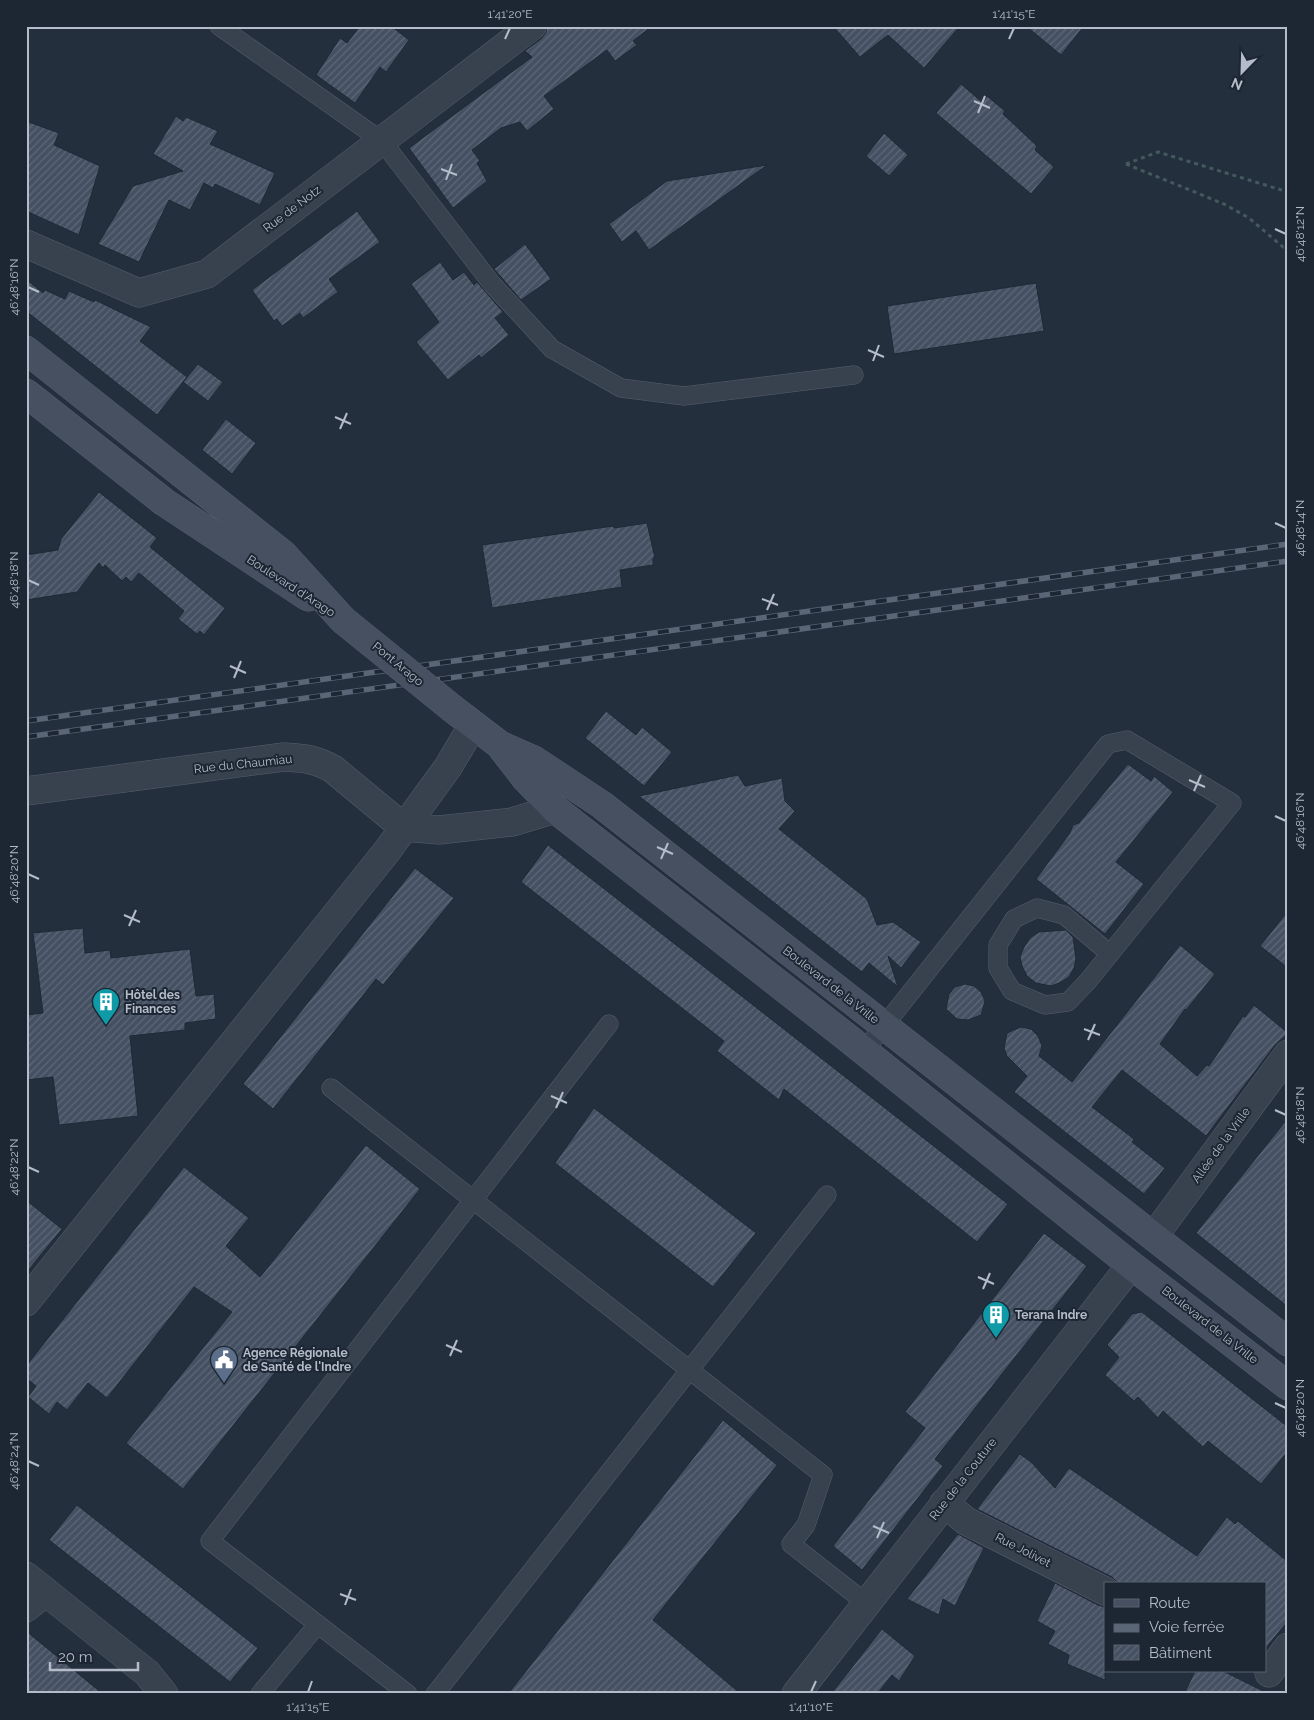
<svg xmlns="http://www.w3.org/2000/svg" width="1314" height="1720" font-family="Raleway,sans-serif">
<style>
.building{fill:url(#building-hatch);stroke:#1f2835}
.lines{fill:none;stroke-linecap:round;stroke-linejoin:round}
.service-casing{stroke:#565f6c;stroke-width:19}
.minor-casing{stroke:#565f6c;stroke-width:29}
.secondary-casing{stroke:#565f6c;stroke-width:29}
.path{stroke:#44595c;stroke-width:3;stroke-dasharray:4 4;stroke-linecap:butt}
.service{stroke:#38414e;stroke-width:18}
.minor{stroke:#38414e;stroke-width:28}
.secondary{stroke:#465061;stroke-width:28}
.rail-casing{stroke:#5a6575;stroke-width:5.5}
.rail{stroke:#1d2633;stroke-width:4;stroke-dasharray:11;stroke-linecap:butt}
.secondary-bridge-casing{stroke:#565f6c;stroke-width:29;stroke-linecap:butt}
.secondary-bridge{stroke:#465061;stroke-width:28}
.ticks{fill:none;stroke:#b4bcc9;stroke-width:2}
.labels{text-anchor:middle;stroke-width:4;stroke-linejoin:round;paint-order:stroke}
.street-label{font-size:12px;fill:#b4bcc9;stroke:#1d2633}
.poi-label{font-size:12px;font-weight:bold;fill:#b4bcc9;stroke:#1d2633;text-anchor:start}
.neatline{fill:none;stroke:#b4bcc9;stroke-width:2}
.ticks-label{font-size:12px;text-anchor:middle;fill:#b4bcc9}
</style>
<defs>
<pattern id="building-hatch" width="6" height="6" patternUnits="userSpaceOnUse" patternTransform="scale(1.25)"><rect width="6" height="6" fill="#455162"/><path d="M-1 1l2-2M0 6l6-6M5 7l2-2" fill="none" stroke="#5d6877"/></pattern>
</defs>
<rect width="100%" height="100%" fill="#242f3e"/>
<!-- building -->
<path class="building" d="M 360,26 L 391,26 L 409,40 L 386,72 L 380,67 L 355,103 L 316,75 L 340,38 L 347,43 Z
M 547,26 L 652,26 L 633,41 L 637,45 L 615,61 L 607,50 L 544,96 L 554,109 L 527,131 L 520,122 L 501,128 L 472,150 L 480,161 L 477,163 L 487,181 L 453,208 L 409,148 L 532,57 L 525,51 L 542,38 L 546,32 Z
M 833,26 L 960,26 L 924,68 L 888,35 L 860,57 Z
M 1026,26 L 1084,26 L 1061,55 Z
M 961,84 L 982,102 L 987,96 L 1005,111 L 1003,114 L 1037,146 L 1035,150 L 1054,167 L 1031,194 L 936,113 Z
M 176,116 L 183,121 L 186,117 L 218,131 L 210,144 L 275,173 L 260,205 L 215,184 L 213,188 L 204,183 L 190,210 L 169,200 L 139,262 L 98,244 L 133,186 L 183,171 L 153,154 Z
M 26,121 L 59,133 L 54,145 L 100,166 L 79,235 L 26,211 Z
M 884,133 L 908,155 L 889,176 L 866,156 Z
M 767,165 L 649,250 L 636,231 L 622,242 L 609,224 L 667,181 Z
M 357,211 L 380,242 L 329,279 L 338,292 L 303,318 L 300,313 L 282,326 L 277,319 L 274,321 L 252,290 Z
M 525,244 L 551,279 L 521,300 L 494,269 Z
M 440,262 L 453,280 L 464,272 L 474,285 L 477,282 L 503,312 L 495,318 L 509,335 L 481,358 L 479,355 L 448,380 L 416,342 L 439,322 L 411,284 Z
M 26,279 L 43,293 L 45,290 L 65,299 L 69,291 L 94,302 L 95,300 L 151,327 L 140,341 L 187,377 L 157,415 L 26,311 Z
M 1036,283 L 1044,331 L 894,354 L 887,306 Z
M 198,364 L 223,382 L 208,401 L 183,382 Z
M 226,419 L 256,443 L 232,474 L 202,450 Z
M 99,492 L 157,538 L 150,547 L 225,608 L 204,635 L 200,631 L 197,634 L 178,619 L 184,611 L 139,573 L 131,582 L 126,577 L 122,581 L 105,565 L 103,568 L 99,563 L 77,592 L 26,600 L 26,555 L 58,550 L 61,539 Z
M 647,523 L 655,558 L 653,558 L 653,565 L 620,570 L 622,587 L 492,608 L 482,545 L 613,526 L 614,528 Z
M 606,711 L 636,735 L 642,727 L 672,752 L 644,786 L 585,738 Z
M 1128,764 L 1151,781 L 1154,776 L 1173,792 L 1116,862 L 1144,884 L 1105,934 L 1036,879 L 1070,833 L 1073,825 L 1079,823 Z
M 738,775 L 745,786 L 782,778 L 785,801 L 795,811 L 779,829 L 867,899 L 877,925 L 893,922 L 921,942 L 901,968 L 888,956 L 898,987 L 869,963 L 862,972 L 639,796 Z
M 548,845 L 1008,1204 L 977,1242 L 784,1089 L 779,1100 L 717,1051 L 724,1041 L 521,882 Z
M 415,868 L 454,898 L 383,985 L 376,979 L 273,1109 L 243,1084 Z
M 1288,911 L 1288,968 L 1260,946 Z
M 83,928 L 85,953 L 110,950 L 111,958 L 190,949 L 196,996 L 214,994 L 216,1019 L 185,1023 L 185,1030 L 130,1036 L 138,1116 L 59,1125 L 53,1077 L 26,1080 L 26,1015 L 43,1013 L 33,933 Z
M 1066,930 L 1073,937 L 1076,959 L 1074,968 L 1069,977 L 1059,983 L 1051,986 L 1036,983 L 1027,976 L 1022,966 L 1020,957 L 1024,947 L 1030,938 L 1039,932 Z
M 1180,945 L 1215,974 L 1186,1010 L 1185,1009 L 1160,1044 L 1197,1076 L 1207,1065 L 1209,1066 L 1243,1016 L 1245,1017 L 1254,1005 L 1288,1033 L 1275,1045 L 1206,1136 L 1122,1070 L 1092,1107 L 1134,1139 L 1132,1142 L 1165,1168 L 1144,1194 L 1014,1092 L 1027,1076 L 1007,1056 L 1004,1048 L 1007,1033 L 1021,1027 L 1031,1029 L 1038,1036 L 1042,1046 L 1039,1056 L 1072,1082 Z
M 965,984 L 974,986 L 981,992 L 985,1001 L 981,1015 L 968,1020 L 957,1019 L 946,1009 L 949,994 L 955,987 Z
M 594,1108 L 756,1233 L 713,1287 L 555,1163 Z
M 1288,1118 L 1288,1307 L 1196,1233 Z
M 366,1145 L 420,1189 L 183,1489 L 126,1443 L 232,1312 L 194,1287 L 107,1398 L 88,1383 L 67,1410 L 57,1402 L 49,1414 L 28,1397 L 36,1386 L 26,1378 L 26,1366 L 184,1167 L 249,1218 L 226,1246 L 260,1277 Z
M 26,1200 L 62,1229 L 26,1273 Z
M 1044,1233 L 1087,1266 L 935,1459 L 943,1466 L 862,1570 L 833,1546 L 925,1428 L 905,1412 Z
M 1142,1312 L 1288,1427 L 1288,1451 L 1261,1484 L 1208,1441 L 1203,1447 L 1163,1411 L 1158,1418 L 1138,1397 L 1134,1401 L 1105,1375 L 1119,1357 L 1107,1345 L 1132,1314 Z
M 723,1420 L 777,1465 L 653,1620 L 741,1694 L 508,1694 Z
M 1020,1454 L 1031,1462 L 1055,1488 L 1069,1468 L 1197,1556 L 1227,1517 L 1235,1524 L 1238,1521 L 1288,1562 L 1288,1621 L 1265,1649 L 1265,1584 L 1119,1584 L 1112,1577 L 977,1509 Z
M 77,1505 L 258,1648 L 230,1682 L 49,1540 Z
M 958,1534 L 984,1548 L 955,1606 L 943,1599 L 939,1615 L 907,1599 Z
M 1055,1583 L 1098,1605 L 1105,1607 L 1105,1680 L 1067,1664 L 1069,1655 L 1048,1644 L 1055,1631 L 1037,1621 Z
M 882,1629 L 915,1656 L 899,1681 L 892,1675 L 877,1694 L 831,1694 Z
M 26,1631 L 103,1694 L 26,1694 Z
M 1195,1671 L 1223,1671 L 1269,1694 L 1184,1694 Z"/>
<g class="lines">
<defs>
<path id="service" d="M 219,26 L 382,141 L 492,284 L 552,349 L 621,388 L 684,396 L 854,375
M 864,1051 L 1108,744 L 1127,740 L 1232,803 L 1088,981 L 1068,1002 L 1045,1005 L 1012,991 L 998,968 L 998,945 L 1014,919 L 1037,908 L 1064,915 L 1110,954
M 331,1088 L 823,1475 L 806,1525 L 791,1544 L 866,1603
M 260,1694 L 318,1624
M 408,1694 L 210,1541 L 609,1024
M 435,1694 L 827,1195"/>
<path id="minor" d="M 26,244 L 139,293 L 207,274 L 532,26
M 26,791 L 284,757 C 304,758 315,759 333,769 L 403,827 L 439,830 L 512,822 L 555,809
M 1154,1236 L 1288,1054
M 26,1302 L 387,851 L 448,767 L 473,725
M 944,1503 L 966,1521 L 1105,1591
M 26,1576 L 147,1673 L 164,1694
M 26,1608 L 46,1592
M 1269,1673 L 1288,1647
M 796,1694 L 1131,1265"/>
<path id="secondary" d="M 26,350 L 283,554 L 343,620
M 26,393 L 164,502 L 308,597
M 453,709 L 500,745 L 534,760 L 602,805 L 1288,1342
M 502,748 L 526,779 L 555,809 L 844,1035 L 1131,1265 L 1288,1386"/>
</defs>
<!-- service casing -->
<use href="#service" class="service-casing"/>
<!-- minor casing -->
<use href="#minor" class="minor-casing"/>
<!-- secondary casing -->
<use href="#secondary" class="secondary-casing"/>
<!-- path -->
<path class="path" d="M 1126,164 L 1224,204 L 1249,218 L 1283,247 L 1288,247
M 1126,164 L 1158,152 L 1288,192"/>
<!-- service -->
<use href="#service" class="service"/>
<!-- minor -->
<use href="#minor" class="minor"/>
<!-- secondary -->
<use href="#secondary" class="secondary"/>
<defs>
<path id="rail" d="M 26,721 L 1288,544
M 26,737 L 1288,561"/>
</defs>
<!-- rail casing -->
<use href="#rail" class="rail-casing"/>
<!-- rail -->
<use href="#rail" class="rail"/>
<defs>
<path id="secondary-bridge" d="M 343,620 L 453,709"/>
</defs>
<!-- secondary-bridge casing -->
<use href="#secondary-bridge" class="secondary-bridge-casing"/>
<!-- secondary-bridge -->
<use href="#secondary-bridge" class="secondary-bridge"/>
</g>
<!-- ticks -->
<path class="ticks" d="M 505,39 L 510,28M 1009,39 L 1014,28M 974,101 L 990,108M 978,113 L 985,96M 441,169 L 457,175M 446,180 L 452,164M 1275,229 L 1286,234M 28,287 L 39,292M 868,350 L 884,357M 873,361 L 879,345M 335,417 L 351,424M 340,429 L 347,413M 1275,523 L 1286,528M 28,580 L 39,585M 762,599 L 778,605M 767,610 L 774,594M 230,666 L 246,673M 234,678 L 241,661M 1189,780 L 1205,787M 1194,791 L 1201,775M 1275,816 L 1286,821M 657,847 L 673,854M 661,859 L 668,843M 28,874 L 39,879M 124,915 L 140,922M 129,926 L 136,910M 1084,1029 L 1100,1035M 1088,1040 L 1095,1024M 551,1096 L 567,1103M 556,1108 L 563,1092M 1275,1110 L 1286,1115M 28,1167 L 39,1172M 978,1277 L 994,1284M 983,1289 L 990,1273M 446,1345 L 462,1352M 450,1356 L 457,1340M 1275,1403 L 1286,1408M 28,1461 L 39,1466M 873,1526 L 889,1533M 877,1538 L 884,1522M 340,1594 L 356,1600M 345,1605 L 351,1589M 308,1692 L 312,1681M 811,1692 L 816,1681"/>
<!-- icons -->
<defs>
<symbol id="building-pin" viewBox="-11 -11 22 30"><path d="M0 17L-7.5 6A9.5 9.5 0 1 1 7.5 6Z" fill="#0f9aa8" stroke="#1d2633"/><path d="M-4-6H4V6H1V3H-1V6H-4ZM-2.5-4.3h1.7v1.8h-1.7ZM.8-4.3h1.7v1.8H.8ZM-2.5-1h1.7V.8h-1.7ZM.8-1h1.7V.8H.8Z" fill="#fff"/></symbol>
<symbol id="civic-pin" viewBox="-11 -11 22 30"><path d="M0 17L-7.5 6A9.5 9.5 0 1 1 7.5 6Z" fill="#5c6f8a" stroke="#1d2633"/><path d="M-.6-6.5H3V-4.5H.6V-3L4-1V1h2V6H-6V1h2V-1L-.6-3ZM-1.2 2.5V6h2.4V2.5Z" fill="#fff"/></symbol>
</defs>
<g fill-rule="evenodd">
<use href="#building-pin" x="90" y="986" width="32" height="43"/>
<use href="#building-pin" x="980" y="1299" width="32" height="43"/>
<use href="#civic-pin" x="208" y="1344" width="32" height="43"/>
</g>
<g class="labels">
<!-- street labels -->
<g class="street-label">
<text transform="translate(292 209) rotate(-37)" y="4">Rue de Notz</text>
<text transform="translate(291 586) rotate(33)" y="4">Boulevard d'Arago</text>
<text transform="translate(398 664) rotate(39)" y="4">Pont Arago</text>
<text transform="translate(243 764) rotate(-6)" y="4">Rue du Chaumiau</text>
<text transform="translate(831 985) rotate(38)" y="4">Boulevard de la Vrille</text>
<text transform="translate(1221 1145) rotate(-54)" y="4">Allée de la Vrille</text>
<text transform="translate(1210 1325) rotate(38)" y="4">Boulevard de la Vrille</text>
<text transform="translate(963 1479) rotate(-52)" y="4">Rue de la Couture</text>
<text transform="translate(1023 1550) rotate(27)" y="4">Rue Jolivet</text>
</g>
<!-- poi labels -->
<g class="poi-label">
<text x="125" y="999">Hôtel des<tspan x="125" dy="14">Finances</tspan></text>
<text x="1015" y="1319">Terana Indre</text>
<text x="243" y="1357">Agence Régionale<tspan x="243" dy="14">de Santé de l'Indre</tspan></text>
</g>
</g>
<!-- border -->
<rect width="1314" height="1720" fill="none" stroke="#1d2633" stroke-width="55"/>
<!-- legend -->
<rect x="1104" y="1582" width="162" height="90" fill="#1d2633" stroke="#59626f"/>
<rect x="1114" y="1599" width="25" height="8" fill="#465061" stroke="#59626f"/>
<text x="1149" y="1608" font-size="15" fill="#b4bcc9">Route</text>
<rect x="1114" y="1624" width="25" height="8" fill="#5a6575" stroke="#59626f"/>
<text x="1149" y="1632" font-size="15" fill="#b4bcc9">Voie ferrée</text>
<rect x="1114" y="1645" width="25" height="15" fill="url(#building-hatch)" stroke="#59626f"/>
<text x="1149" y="1658" font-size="15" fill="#b4bcc9">Bâtiment</text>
<!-- north arrow -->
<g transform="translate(1242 72) rotate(203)" stroke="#1d2633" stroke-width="4" paint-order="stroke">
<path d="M0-4L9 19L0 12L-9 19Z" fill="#b4bcc9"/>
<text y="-8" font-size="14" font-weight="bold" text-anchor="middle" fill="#b4bcc9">N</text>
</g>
<!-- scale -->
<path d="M50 1662v8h88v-8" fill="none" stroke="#b4bcc9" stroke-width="2.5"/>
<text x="58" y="1662" font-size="15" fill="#b4bcc9" stroke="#1d2633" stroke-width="4" paint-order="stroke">20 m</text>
<rect x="28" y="28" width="1258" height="1664" class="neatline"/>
<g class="ticks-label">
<text x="510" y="18">1°41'20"E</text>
<text x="1014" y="18">1°41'15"E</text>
<text transform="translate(1300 234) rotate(-90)" y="4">46°48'12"N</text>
<text transform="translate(14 287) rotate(-90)" y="4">46°48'16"N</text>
<text transform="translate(1300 528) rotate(-90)" y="4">46°48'14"N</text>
<text transform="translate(14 580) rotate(-90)" y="4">46°48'18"N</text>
<text transform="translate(1300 821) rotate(-90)" y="4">46°48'16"N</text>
<text transform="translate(14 874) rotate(-90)" y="4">46°48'20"N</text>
<text transform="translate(1300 1115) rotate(-90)" y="4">46°48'18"N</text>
<text transform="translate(14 1167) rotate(-90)" y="4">46°48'22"N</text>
<text transform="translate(1300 1408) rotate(-90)" y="4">46°48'20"N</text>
<text transform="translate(14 1461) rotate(-90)" y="4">46°48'24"N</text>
<text x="308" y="1711">1°41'15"E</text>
<text x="811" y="1711">1°41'10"E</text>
</g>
</svg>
